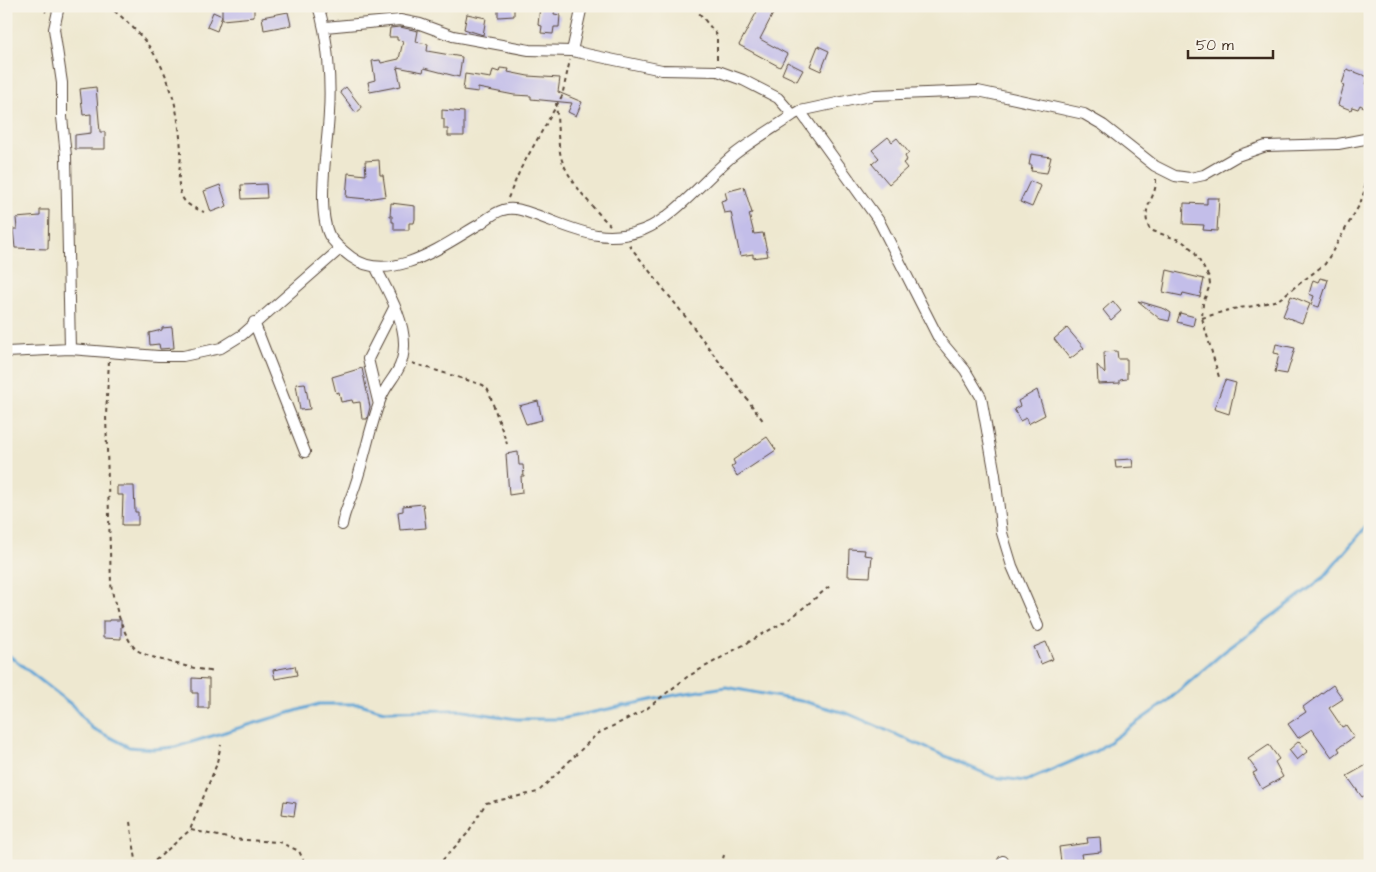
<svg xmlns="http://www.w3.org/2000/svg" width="1376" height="872" font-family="'Architects Daughter',sans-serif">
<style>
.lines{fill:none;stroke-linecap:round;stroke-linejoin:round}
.stream{stroke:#61a5d6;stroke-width:3}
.building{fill:#c3bee9}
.street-casing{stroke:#564639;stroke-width:12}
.path{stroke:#564639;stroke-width:2;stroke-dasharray:4 4;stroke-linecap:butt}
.street{stroke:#fff;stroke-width:10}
</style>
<rect width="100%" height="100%" fill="#f7f3e8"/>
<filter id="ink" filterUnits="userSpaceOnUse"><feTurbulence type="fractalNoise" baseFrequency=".02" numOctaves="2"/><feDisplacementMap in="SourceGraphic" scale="10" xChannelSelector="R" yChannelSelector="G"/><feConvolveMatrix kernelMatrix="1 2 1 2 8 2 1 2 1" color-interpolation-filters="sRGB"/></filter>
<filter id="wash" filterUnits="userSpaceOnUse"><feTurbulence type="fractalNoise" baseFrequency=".0096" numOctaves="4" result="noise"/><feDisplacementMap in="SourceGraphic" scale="20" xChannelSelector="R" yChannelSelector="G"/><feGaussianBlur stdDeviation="1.12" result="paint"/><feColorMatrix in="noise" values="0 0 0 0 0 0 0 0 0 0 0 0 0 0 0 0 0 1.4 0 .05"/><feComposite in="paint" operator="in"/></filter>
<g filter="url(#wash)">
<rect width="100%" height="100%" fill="#eee8d0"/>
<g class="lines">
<!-- stream -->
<path class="stream" d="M 6,653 L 72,705 L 92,728 L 129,747 L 154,749 L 175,747 L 319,704 L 360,704 L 384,711 L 458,710 L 517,719 L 561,719 L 680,694 L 726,687 L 806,702 L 849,714 L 993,777 L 1026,781 L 1096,751 L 1165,703 L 1224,652 L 1323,578 L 1370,522"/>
</g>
<g id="blocks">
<!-- building -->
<path class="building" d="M 222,6 L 254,6 L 254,17 L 222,20 L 222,16 L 217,31 L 207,27 L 213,12 L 222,16 Z
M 540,6 L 550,6 L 550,8 L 555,9 L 554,14 L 560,15 L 559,27 L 554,27 L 553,34 L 541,33 L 542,26 L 538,25 Z
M 760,6 L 777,6 L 760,39 L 787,54 L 780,67 L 739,45 Z
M 514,7 L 514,16 L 498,17 L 498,8 Z
M 288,12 L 291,25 L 264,30 L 262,17 Z
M 467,14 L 486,18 L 483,35 L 464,29 Z
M 400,27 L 418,31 L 416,42 L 428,44 L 427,51 L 462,57 L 459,77 L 424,68 L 423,72 L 397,67 L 401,86 L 370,92 L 368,82 L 375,80 L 372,61 L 380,60 L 381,63 L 399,59 L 403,41 L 397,40 L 397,37 L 389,37 L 390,28 Z
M 818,46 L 829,51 L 821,71 L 810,66 Z
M 787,62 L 803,70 L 797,81 L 782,74 Z
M 500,68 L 509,69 L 508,72 L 528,76 L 560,78 L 558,92 L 582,102 L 576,116 L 568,112 L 572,103 L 531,99 L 531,96 L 514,95 L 478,88 L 478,92 L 463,90 L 465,74 L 491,78 L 493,70 L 499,72 Z
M 1347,69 L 1368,77 L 1366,84 L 1370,85 L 1370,98 L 1366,108 L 1360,105 L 1358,109 L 1352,107 L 1351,110 L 1338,105 L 1344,85 L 1342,84 Z
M 96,87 L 100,132 L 105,132 L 105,149 L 75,149 L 75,135 L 91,133 L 91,114 L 83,115 L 80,89 Z
M 346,87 L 362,108 L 356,113 L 340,92 Z
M 442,110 L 464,112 L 464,136 L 448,136 L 448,129 L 444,129 L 444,119 L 442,119 Z
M 888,137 L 892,142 L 897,138 L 909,153 L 905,156 L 907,160 L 903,163 L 907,168 L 889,184 L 872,164 L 879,158 L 872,150 Z
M 1031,154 L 1051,157 L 1047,173 L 1031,171 L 1032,165 L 1029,165 Z
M 379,160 L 380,175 L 383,175 L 386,196 L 367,199 L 346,197 L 348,173 L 366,175 L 365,161 Z
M 1030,181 L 1041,186 L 1032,207 L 1020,202 Z
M 266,184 L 267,198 L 242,199 L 241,185 Z
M 220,185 L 227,206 L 211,212 L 204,191 Z
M 744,187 L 752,213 L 749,214 L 754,234 L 763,233 L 768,256 L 753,258 L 753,254 L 740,256 L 731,212 L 724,213 L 721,201 L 727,199 L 725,192 Z
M 1207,198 L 1219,198 L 1217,231 L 1203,230 L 1204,225 L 1183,224 L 1184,203 L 1207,204 Z
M 391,203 L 415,206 L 415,219 L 414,223 L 409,223 L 409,230 L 394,230 L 394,222 L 392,222 L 392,216 L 390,216 Z
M 40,210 L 49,210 L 48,249 L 15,248 L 13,229 L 17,229 L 16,218 L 40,216 Z
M 1167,270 L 1204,279 L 1200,297 L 1183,293 L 1182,296 L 1163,292 Z
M 1320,278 L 1328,280 L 1319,307 L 1311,305 L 1314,296 L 1309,294 L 1313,280 L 1318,282 Z
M 1291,296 L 1310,304 L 1302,323 L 1283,316 Z
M 1113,301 L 1121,311 L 1111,320 L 1103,310 Z
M 1138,301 L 1165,309 L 1171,313 L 1169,321 L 1160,319 Z
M 1180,313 L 1195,317 L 1193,326 L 1177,322 Z
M 172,327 L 174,348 L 160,349 L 159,344 L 150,345 L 149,333 L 162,330 L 162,328 Z
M 1067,328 L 1084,348 L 1070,359 L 1054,339 Z
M 1276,344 L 1295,348 L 1287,374 L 1275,372 L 1279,354 L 1274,353 Z
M 1117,351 L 1118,359 L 1127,359 L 1127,379 L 1120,380 L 1120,383 L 1098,384 L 1097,365 L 1105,374 L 1104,352 Z
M 362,368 L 370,407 L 367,419 L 362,419 L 360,402 L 353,403 L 352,400 L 341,402 L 339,392 L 336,393 L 332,377 Z
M 1225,380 L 1236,383 L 1229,414 L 1214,409 Z
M 305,383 L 310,409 L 300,410 L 296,384 Z
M 1037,390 L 1045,415 L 1028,424 L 1026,418 L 1020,421 L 1014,409 L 1020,406 L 1018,401 Z
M 538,401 L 542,420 L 526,424 L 519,406 Z
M 767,437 L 776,450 L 737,476 L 731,467 L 735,464 L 733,460 Z
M 518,452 L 519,465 L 523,465 L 524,476 L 521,476 L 522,493 L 509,495 L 506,454 Z
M 1132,459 L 1133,467 L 1116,468 L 1115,460 Z
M 117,486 L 134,486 L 135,512 L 138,512 L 138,525 L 122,525 L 123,495 L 117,495 Z
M 423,504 L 426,528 L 400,530 L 398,512 L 403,511 L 403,506 Z
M 849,549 L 865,550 L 864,555 L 872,556 L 870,577 L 848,576 Z
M 110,620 L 121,620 L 121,639 L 103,638 L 103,621 L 110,621 Z
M 1046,642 L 1053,659 L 1041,664 L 1034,647 Z
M 295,666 L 297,675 L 275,679 L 273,670 Z
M 192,678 L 209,679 L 209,708 L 198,708 L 198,693 L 192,693 Z
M 1333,685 L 1343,699 L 1329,708 L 1342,727 L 1346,725 L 1354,737 L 1338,748 L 1340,751 L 1332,757 L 1312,729 L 1298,738 L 1288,724 L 1306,712 L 1303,707 Z
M 1299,741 L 1308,751 L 1297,760 L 1289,750 Z
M 1269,745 L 1279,759 L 1275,762 L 1283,777 L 1262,789 L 1253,773 L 1257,771 L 1248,759 Z
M 1370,763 L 1370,793 L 1362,797 L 1347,776 Z
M 284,801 L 296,803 L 294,816 L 282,814 Z
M 1100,837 L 1101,852 L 1081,854 L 1082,859 L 1061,862 L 1059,847 L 1088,843 L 1087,838 Z"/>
</g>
</g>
<g filter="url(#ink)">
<use href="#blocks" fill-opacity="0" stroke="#564639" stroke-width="1"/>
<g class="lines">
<defs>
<path id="street" d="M 59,6 L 54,29 L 62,83 L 62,117 L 66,156 L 70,349
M 318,6 C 328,35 331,82 329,113 C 328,144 316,207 329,235 C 334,244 343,251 351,257 C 390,286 445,244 480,224 C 487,219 495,212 503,210 C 514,206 526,212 536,215 C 575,229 602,245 643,230 C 675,218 708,175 735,154 C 753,140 774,128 793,115 L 800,111 L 874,95 L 978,91 L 1084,114 L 1103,125 L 1155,166 L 1175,176 L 1190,178 L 1204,175 L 1237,156 L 1266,146 L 1338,144 L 1370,138
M 325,27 L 400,20 L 420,24 L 453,36 L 529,50 L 572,51 L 662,70 L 718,71 L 743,80 L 778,98 L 793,115
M 572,51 L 582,6
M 800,111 L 879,221 L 939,339 L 965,370 L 981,397 L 995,475 L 1002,533 L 1012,566 L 1038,626
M 254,322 L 305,452
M 6,352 L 70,349 L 158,356 L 183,356 L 221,348 L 242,335 L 340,249
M 379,405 L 368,359 L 394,308
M 342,525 C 344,511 351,499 355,486 C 365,457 370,426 381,398 C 389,378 403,373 404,346 C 405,320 388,292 376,268
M 1003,861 L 1004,866"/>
</defs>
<!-- street casing -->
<use href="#street" class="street-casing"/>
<!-- path -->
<path class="path" d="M 39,6 L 46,12
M 108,6 C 160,45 178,88 181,152 C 181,164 176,182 181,194 C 184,205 195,208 204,212
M 696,6 L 699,13 L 717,35 L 717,60
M 556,103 C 558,120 557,140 561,157 C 566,177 595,211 610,225
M 1156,179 C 1157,199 1139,207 1150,230 L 1182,241 L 1193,250 L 1209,277 L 1210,285 L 1203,303 L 1202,318 L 1219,377
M 508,198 L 521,168 L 562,96 L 570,60
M 629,245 L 688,320 L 764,422
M 1202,318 L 1232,309 L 1254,306 L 1278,300 L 1325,264 L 1360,204 L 1364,192 L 1367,149
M 109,361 L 106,415 L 111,584 C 113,600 124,640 137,650 C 149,659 198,669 214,672
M 412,363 L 483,385 L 488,390 L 507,444
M 130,822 L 137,866
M 191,830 L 232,839 L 279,842 L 299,851 L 306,866
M 149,866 L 190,830 L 216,766 L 221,745
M 437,866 L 467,834 L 486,803 L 538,792 L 597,734 L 645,710 L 687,677 L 791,618 L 830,586
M 721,866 L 724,855"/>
<!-- street -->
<use href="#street" class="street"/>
</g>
</g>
<!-- margin -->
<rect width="1376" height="872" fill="none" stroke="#f7f3e8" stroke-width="25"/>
<!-- scale -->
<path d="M1188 50v8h85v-8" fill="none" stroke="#3b2a1e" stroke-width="2.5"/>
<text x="1196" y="50" font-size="15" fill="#3b2a1e" stroke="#f7f3e8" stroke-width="4" paint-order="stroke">50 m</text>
</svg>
